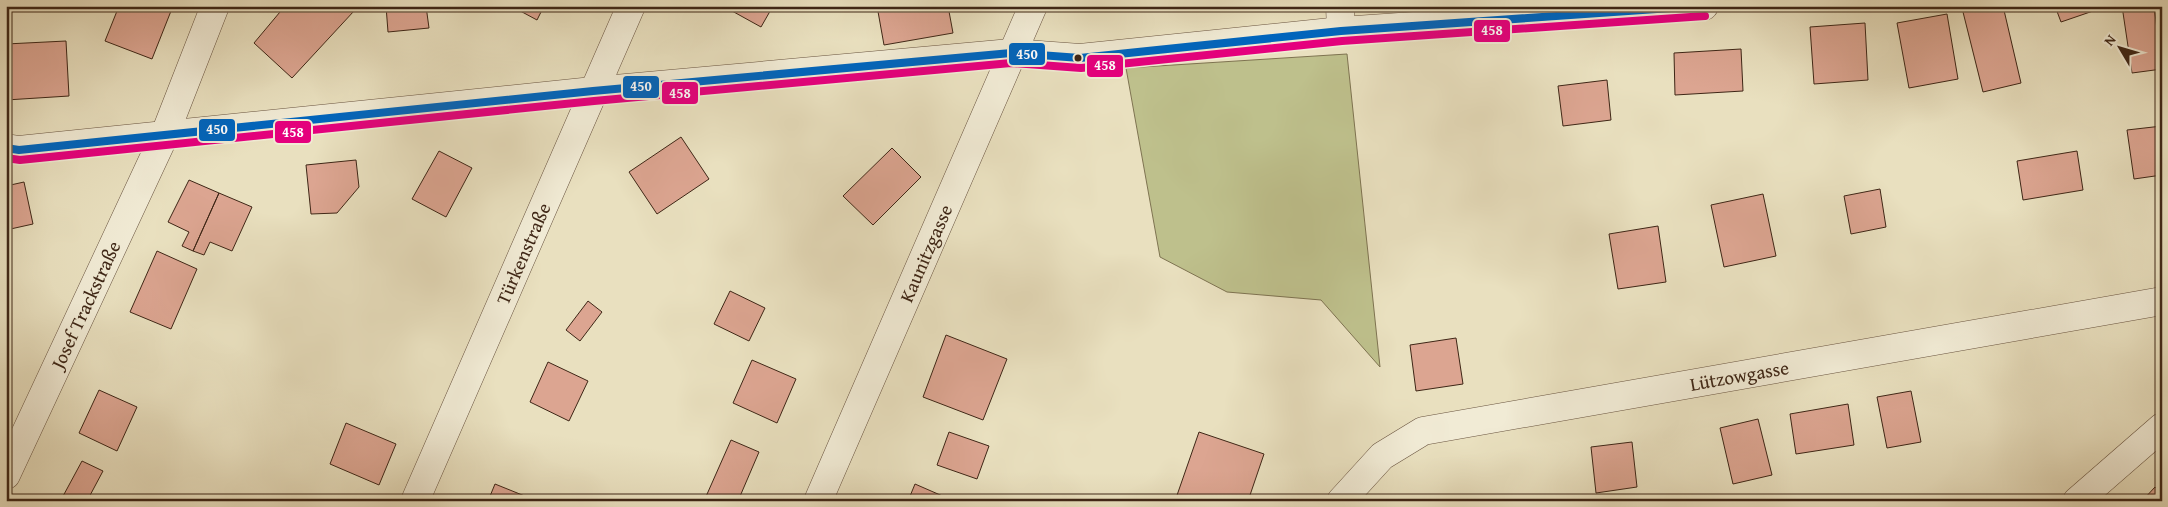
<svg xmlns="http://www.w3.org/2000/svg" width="2168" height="507" font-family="'Gentium Book Plus',serif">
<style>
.green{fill:#bec08c;stroke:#7e7351}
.building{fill:#dca591;stroke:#3e2616}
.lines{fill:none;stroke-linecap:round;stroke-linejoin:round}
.minor-casing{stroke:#695440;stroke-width:29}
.minor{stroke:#f1ebd5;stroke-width:28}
.bus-1-casing{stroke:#f1ebd5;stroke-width:11}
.bus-2-casing{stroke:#f1ebd5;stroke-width:11}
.bus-1{stroke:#0065bd;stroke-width:8}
.bus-2{stroke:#e5007d;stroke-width:8}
.bus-dot{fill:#3e2616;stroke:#f1ebd5;stroke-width:2}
.labels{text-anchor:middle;stroke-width:4;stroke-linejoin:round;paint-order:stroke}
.street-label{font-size:19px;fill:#3e2616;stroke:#f1ebd5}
.line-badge{stroke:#f1ebd5;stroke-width:2}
.badge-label{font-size:14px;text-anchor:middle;font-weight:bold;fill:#fff}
</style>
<rect width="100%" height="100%" fill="#e9e0bf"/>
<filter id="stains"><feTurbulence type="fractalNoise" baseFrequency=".004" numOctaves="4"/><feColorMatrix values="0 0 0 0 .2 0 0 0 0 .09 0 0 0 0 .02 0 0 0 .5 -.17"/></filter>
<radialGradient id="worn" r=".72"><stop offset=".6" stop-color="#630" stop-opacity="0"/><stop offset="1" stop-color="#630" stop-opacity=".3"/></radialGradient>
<!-- green -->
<path class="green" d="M 1347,54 L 1380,367 L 1321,300 L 1227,292 L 1160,257 L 1126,68 Z"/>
<!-- building -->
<path class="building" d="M 119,6 L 158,6 L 171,11 L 152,59 L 105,41 Z
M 285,6 L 294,6 L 298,10 L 302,6 L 349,6 L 354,11 L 292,78 L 254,43 Z
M 386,6 L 405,6 L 405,8 L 426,6 L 429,28 L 388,32 Z
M 511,6 L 544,6 L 537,20 Z
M 723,6 L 773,6 L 761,27 Z
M 877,6 L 948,6 L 953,33 L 884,45 Z
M 1968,6 L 2003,6 L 2021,83 L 1983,92 L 1962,8 Z
M 2055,6 L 2095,6 L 2096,10 L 2061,22 Z
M 2122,6 L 2154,6 L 2162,69 L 2132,73 Z
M 1947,14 L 1958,79 L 1909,88 L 1897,23 Z
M 1865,23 L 1868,80 L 1814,84 L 1810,27 Z
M 66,41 L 69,96 L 6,100 L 6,44 Z
M 1741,49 L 1743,91 L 1675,95 L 1674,53 Z
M 1607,80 L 1611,120 L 1563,126 L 1558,86 Z
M 2162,126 L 2162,175 L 2134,179 L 2127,130 Z
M 681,137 L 709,179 L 657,214 L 629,172 Z
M 892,148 L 921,177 L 873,225 L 843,196 Z
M 439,151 L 472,168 L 446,217 L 412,199 Z
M 2077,151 L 2083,190 L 2023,200 L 2017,161 Z
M 356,160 L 359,187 L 337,213 L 311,214 L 306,165 Z
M 189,180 L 219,193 L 193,251 L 182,246 L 189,232 L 168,222 Z
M 24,182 L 33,224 L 6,230 L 6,186 Z
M 1880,189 L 1886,227 L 1851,234 L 1844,196 Z
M 219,193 L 252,207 L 232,251 L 210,242 L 204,255 L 193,251 Z
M 1763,194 L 1776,256 L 1724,267 L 1711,205 Z
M 1658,226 L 1666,282 L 1618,289 L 1609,234 Z
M 157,251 L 197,269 L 171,329 L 130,312 Z
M 730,291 L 765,308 L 749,341 L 714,324 Z
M 588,301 L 602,312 L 580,341 L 566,330 Z
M 946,335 L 1007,359 L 983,420 L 923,397 Z
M 1456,338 L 1463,384 L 1416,391 L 1410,345 Z
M 752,360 L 796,379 L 777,423 L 733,403 Z
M 548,362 L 588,381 L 569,421 L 530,402 Z
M 99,390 L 137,407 L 117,451 L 79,433 Z
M 1911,391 L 1921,442 L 1887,448 L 1877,397 Z
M 1848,404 L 1854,445 L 1796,454 L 1790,414 Z
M 1758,419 L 1772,475 L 1733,484 L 1720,428 Z
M 346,423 L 396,444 L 379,485 L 330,464 Z
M 949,432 L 989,446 L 977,479 L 937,465 Z
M 1199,432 L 1264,454 L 1248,501 L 1175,501 Z
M 731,440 L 759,452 L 738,501 L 704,501 Z
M 1632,442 L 1637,487 L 1596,493 L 1591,447 Z
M 82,461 L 103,471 L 87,501 L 68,501 L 62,498 Z
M 495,484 L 537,501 L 488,501 Z
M 915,484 L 954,501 L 908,501 Z
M 2155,487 L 2162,494 L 2162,501 L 2142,501 Z"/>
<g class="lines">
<defs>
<g id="minor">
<path d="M 1340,6 L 1341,31"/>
<path d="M 6,148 L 19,150 L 593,91 L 1011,53 L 1080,58 L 1341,31 L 1704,6"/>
<path id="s1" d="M 6,475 L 165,134 L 215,6"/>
<path id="s2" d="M 415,501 L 631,6"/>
<path id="s3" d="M 818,501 L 1033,6"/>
<path id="s4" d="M 1341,501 L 1382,456 L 1423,431 L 2162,301"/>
<path d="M 2077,501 L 2162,427"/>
</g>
</defs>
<!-- minor casing -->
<use href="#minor" class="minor-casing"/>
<!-- minor -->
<use href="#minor" class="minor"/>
<defs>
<path id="bus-1" d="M 6,148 L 19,150 L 593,91 L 1011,53 L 1080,58 L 1341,31 L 1700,6"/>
<path id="bus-2" d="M 6,158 L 20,160 L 594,101 L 1011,63 L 1081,68 L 1342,41 L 1705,16"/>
</defs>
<!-- bus-1 casing -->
<use href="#bus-1" class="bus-1-casing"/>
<!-- bus-2 casing -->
<use href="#bus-2" class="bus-2-casing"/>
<!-- bus-1 -->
<use href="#bus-1" class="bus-1"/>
<!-- bus-2 -->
<use href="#bus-2" class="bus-2"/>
</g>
<!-- markers -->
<circle class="bus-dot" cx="1078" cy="58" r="4.5"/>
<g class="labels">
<!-- street labels -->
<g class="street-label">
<text dy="7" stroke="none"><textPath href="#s2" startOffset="270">Türkenstraße</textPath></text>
<text dy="7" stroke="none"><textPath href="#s3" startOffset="270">Kaunitzgasse</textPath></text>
<text dy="7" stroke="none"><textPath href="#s1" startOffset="188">Josef Trackstraße</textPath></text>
<text dy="7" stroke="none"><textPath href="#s4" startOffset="430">Lützowgasse</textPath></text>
</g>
</g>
<g class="line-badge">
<rect x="1473" y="19" width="38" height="24" rx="5" fill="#e5007d"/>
<rect x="1008" y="42" width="38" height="24" rx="5" fill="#0065bd"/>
<rect x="1086" y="54" width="38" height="24" rx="5" fill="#e5007d"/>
<rect x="622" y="75" width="38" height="24" rx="5" fill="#0065bd"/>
<rect x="661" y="81" width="38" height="24" rx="5" fill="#e5007d"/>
<rect x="198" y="118" width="38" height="24" rx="5" fill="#0065bd"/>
<rect x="274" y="120" width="38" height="24" rx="5" fill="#e5007d"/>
</g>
<g class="badge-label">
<text x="1492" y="35">458</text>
<text x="1027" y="59">450</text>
<text x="1105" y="70">458</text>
<text x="641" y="91">450</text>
<text x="680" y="98">458</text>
<text x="217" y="134">450</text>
<text x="293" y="137">458</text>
</g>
<!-- margin -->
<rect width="2168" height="507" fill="none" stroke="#e9e0bf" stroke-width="25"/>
<rect x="8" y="8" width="2153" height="492" fill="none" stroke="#3e2616" stroke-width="2.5"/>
<rect x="12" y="12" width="2143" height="482" fill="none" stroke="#3e2616"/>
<!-- north arrow -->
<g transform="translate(2120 48) rotate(308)" stroke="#f1ebd5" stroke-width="4" paint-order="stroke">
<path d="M0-4L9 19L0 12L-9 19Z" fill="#3e2616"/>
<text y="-8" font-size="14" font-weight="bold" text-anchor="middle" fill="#3e2616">N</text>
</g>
<rect width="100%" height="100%" filter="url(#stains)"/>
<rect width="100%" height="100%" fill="url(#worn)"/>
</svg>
